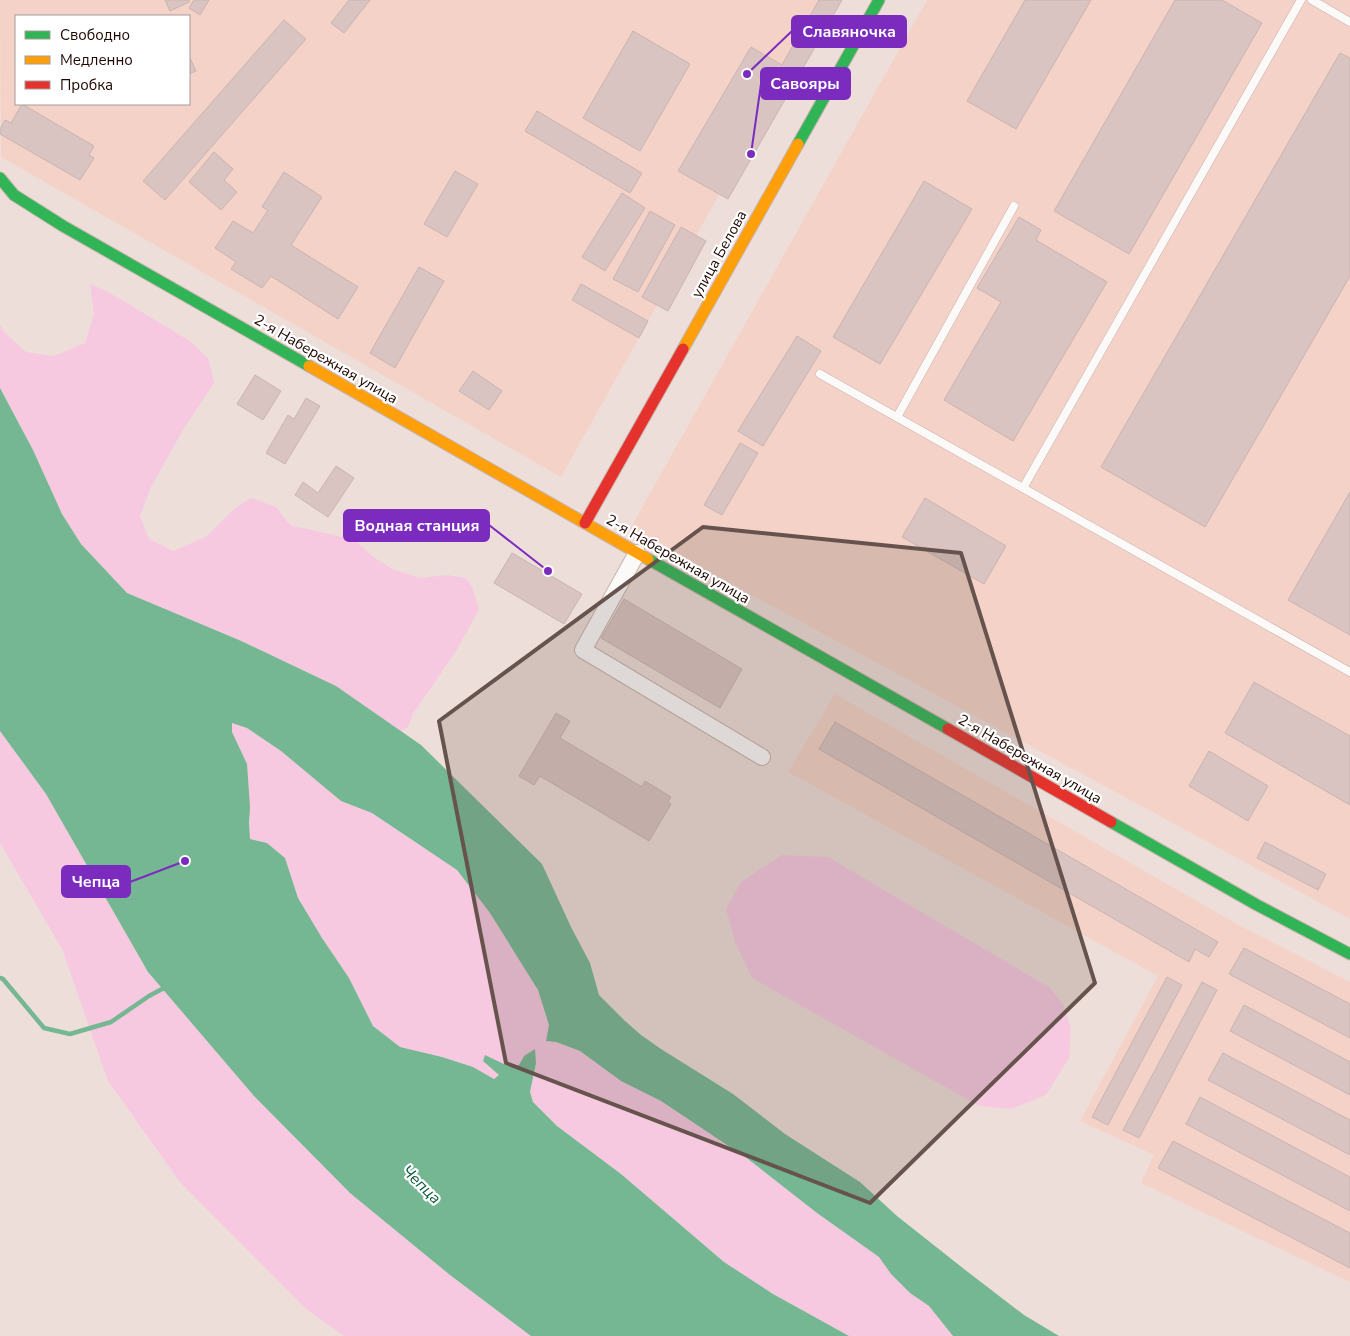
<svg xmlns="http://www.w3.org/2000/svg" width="1350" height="1336" font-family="'Nunito Sans',sans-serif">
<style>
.built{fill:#f4d2c7;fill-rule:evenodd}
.green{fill:#f7c9e1}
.water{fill:#75b793}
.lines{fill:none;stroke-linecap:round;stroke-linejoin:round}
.stream{stroke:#75b793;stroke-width:4.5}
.building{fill:#d9c4c1;stroke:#c9b4b1}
.lane-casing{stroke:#c7b3ad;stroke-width:9}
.street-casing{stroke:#c7b3ad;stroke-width:18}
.fast-casing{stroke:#c7b3ad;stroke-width:13}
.slow-casing{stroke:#c7b3ad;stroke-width:13}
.jam-casing{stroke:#c7b3ad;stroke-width:13}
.lane{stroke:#fcfaf9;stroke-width:8}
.street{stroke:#fcfaf9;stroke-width:16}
.fast{stroke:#30b455;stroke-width:11}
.slow{stroke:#ff9f0a;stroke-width:11}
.jam{stroke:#e5322d;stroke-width:11}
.marked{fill:#67534d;fill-opacity:0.2;stroke:#67534d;stroke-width:4;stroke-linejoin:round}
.labels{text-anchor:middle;stroke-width:4.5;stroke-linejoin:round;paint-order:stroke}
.street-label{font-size:15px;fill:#1f0802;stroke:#fff}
.water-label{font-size:16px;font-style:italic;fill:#0c5a39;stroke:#fff}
.leader{fill:none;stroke:#7b2cbf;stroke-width:2}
.callout-dot{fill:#7b2cbf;stroke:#fff;stroke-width:2}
.callout{fill:#7b2cbf;stroke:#7b2cbf;stroke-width:2}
.callout-label{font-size:16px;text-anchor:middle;font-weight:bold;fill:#fff}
</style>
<rect width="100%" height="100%" fill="#eeded9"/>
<!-- built -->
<path class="built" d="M 0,0 L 828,0 L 561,477 L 1,157 ZM 16,16 L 189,16 L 189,104 L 16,104 Z
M 927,0 L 1350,0 L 1350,919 L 630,529 Z
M 835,694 L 1237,924 L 1350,982 L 1350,1282 L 1141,1183 L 1154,1155 L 1080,1121 L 1158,976 L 788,772 Z"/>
<!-- green -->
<path class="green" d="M 90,284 L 102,289 L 122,300 L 190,341 L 208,358 L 214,383 L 183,430 L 151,487 L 140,516 L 149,539 L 174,551 L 207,536 L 234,509 L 251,498 L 276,507 L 290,525 L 355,540 L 372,556 L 392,569 L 420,578 L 447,575 L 466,578 L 472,587 L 479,609 L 456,651 L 413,714 L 408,727 L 401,731 L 336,686 L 239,640 L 127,593 L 81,544 L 62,514 L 33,450 L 0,388 L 0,325 L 5,333 L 26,352 L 54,356 L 85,343 L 94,314 Z
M 232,723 L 247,728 L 281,751 L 341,801 L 372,813 L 457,870 L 490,913 L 538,990 L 549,1025 L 547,1041 L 555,1042 L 580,1051 L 621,1081 L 661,1101 L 748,1159 L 817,1213 L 879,1257 L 891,1274 L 910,1293 L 929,1306 L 953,1336 L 849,1336 L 773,1294 L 724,1262 L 621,1174 L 557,1126 L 533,1102 L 530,1092 L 536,1063 L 524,1056 L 519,1065 L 508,1066 L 483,1061 L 499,1075 L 494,1079 L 473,1067 L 442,1057 L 400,1047 L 373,1026 L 349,978 L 322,938 L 298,898 L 285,858 L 267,843 L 250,839 L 247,764 L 232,732 Z
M 0,731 L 46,794 L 148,972 L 254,1096 L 350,1193 L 450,1275 L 531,1336 L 344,1336 L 306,1309 L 179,1181 L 108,1081 L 62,949 L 0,843 Z
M 782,855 L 828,857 L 1049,987 L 1063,1004 L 1071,1028 L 1069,1058 L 1046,1095 L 1011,1109 L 979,1106 L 752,978 L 735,942 L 726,909 L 741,882 Z"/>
<!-- water -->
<path class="water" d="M 0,388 L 33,450 L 62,514 L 81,544 L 127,593 L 239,640 L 336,686 L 421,745 L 542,864 L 571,927 L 590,963 L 599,995 L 624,1020 L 641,1035 L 661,1049 L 733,1094 L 785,1134 L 860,1182 L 897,1216 L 964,1269 L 1024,1315 L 1059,1336 L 953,1336 L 929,1306 L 910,1293 L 891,1274 L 879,1257 L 817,1213 L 748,1159 L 661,1101 L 621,1081 L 580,1051 L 556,1042 L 546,1041 L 549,1025 L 538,990 L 490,913 L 457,870 L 372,813 L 341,801 L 281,751 L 247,728 L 232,723 L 232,732 L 247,764 L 250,807 L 249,823 L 250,839 L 267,843 L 285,858 L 298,898 L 322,938 L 349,978 L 373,1026 L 400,1047 L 442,1057 L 473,1067 L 494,1079 L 499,1075 L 483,1061 L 485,1055 L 508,1066 L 519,1065 L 524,1056 L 535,1049 L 536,1063 L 530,1092 L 533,1102 L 557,1126 L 621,1174 L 724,1262 L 773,1294 L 849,1336 L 531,1336 L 450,1275 L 350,1193 L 254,1096 L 148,972 L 46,794 L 0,731 Z"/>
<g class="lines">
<!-- stream -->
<path class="stream" d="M 0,978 L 3,979 L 44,1028 L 70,1034 L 111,1022 L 149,996 L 162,989 L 168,988"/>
</g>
<!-- building -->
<path class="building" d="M 165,0 L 189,0 L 189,2 L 170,11 Z
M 194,0 L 209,0 L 200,15 L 189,8 Z
M 349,0 L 370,0 L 344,33 L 331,23 Z
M 819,0 L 842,0 L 728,199 L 678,171 L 751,47 L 782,65 Z
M 1025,0 L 1091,0 L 1016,129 L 967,101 Z
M 1175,0 L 1222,0 L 1262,23 L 1129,254 L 1054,211 Z
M 284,20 L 306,39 L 165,200 L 143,181 Z
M 633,31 L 690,64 L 640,151 L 583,118 Z
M 1340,53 L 1350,58 L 1350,276 L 1205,527 L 1101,467 Z
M 189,56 L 196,71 L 189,74 Z
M 22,104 L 94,146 L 89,155 L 94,158 L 80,180 L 0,134 L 0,129 L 5,120 L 11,123 Z
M 537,111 L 642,173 L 630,193 L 525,131 Z
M 214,152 L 233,169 L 224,180 L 237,192 L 221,210 L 189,182 Z
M 455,171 L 478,184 L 447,237 L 424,224 Z
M 284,172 L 322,197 L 291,245 L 358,287 L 338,319 L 271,276 L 262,288 L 231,269 L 236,262 L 215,248 L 233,221 L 253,233 L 268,210 L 262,207 Z
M 924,181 L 972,209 L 880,364 L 833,337 Z
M 622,193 L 645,208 L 605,271 L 582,257 Z
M 650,211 L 675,225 L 638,292 L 613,279 Z
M 1019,217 L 1041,230 L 1036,240 L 1107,282 L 1013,441 L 944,400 L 1001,302 L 977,288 Z
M 681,227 L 706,241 L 668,311 L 642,297 Z
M 419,267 L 444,281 L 395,368 L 370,353 Z
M 581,284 L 648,321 L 639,338 L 572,300 Z
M 797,336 L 821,351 L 763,446 L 738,431 Z
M 473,371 L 502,391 L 489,410 L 459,391 Z
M 255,375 L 281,391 L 263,420 L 237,404 Z
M 306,398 L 320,406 L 285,464 L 266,453 L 288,415 L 294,419 Z
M 740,443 L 758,453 L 722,515 L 704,505 Z
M 336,466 L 354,478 L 328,517 L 295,495 L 303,482 L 318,493 Z
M 1350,492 L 1350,635 L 1288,600 Z
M 925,498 L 1006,546 L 984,584 L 902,537 Z
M 512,553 L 582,594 L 564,624 L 494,583 Z
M 624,599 L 742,669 L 720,708 L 601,638 Z
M 1254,682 L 1350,736 L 1350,805 L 1225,733 Z
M 556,713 L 570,721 L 560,738 L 642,787 L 645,781 L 671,797 L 668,802 L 671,804 L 649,841 L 540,776 L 534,785 L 519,776 Z
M 835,722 L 1218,942 L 1209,957 L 1195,949 L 1189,962 L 819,749 Z
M 1209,751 L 1268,786 L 1248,821 L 1189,786 Z
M 1265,842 L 1326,874 L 1318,890 L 1257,858 Z
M 1244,948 L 1350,1004 L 1350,1038 L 1229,974 Z
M 1167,977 L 1182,985 L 1108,1125 L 1092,1117 Z
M 1202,982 L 1217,990 L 1139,1138 L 1123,1130 Z
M 1244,1005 L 1350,1062 L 1350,1095 L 1230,1031 Z
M 1223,1053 L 1350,1120 L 1350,1155 L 1208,1080 Z
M 1200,1097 L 1350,1177 L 1350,1211 L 1186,1124 Z
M 1173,1141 L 1350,1233 L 1350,1268 L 1158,1168 Z"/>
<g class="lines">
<defs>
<path id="lane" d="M 1312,0 L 1350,22
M 820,374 L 1350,672
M 897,417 L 1014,206
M 1023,488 L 1301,0"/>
<path id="street" d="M 637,553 L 583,650 L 762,757"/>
<path id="fast" d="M 798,144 L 879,0
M 0,178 L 14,195 L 63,226 L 309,366
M 648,559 L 948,729
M 1111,822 L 1257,905 L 1350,954"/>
<path id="slow" d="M 683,349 L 798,144
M 309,366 L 648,559"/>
<path id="jam" d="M 585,523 L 683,349
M 948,729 L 1111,822"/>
</defs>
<!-- lane casing -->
<use href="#lane" class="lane-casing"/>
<!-- street casing -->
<use href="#street" class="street-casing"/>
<!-- fast casing -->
<use href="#fast" class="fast-casing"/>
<!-- slow casing -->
<use href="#slow" class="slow-casing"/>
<!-- jam casing -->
<use href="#jam" class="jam-casing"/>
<!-- lane -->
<use href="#lane" class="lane"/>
<!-- street -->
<use href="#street" class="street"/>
<!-- fast -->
<use href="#fast" class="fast"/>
<!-- slow -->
<use href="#slow" class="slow"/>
<!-- jam -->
<use href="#jam" class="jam"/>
</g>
<!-- marked area -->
<path class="marked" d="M 703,527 L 961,553 L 1095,983 L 870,1203 L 506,1063 L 439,721 Z"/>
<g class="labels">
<!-- street labels -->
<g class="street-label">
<text transform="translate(719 254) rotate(-61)" y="5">улица Белова</text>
<text transform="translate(326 359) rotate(30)" y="5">2-я Набережная улица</text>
<text transform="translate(678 559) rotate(30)" y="5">2-я Набережная улица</text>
<text transform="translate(1030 759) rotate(30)" y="5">2-я Набережная улица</text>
</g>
<!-- water labels -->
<g class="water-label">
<text transform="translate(422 1184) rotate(44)" y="6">Чепца</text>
</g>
</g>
<!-- callouts -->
<path class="leader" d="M747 74L792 31M751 154L761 84M548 571L489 525M185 861L130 882"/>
<g class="callout-dot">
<circle cx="747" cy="74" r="5"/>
<circle cx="751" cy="154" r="5"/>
<circle cx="548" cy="571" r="5"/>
<circle cx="185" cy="861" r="5"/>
</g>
<g class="callout">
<rect x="792" y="16" width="114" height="31" rx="5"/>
<rect x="761" y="68" width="89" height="31" rx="5"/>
<rect x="344" y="510" width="145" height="31" rx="5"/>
<rect x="62" y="866" width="68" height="31" rx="5"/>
</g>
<g class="callout-label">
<text x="849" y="37">Славяночка</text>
<text x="805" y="89">Савояры</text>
<text x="417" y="531">Водная станция</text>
<text x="96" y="887">Чепца</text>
</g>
<!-- legend -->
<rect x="15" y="15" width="175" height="90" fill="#ffffff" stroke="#a59c9a"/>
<rect x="25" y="31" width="25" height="8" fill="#30b455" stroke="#a59c9a"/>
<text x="60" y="40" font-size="15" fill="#1f0802">Свободно</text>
<rect x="25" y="56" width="25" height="8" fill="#ff9f0a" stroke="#a59c9a"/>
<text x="60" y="65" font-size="15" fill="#1f0802">Медленно</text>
<rect x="25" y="81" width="25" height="8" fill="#e5322d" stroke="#a59c9a"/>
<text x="60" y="90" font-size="15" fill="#1f0802">Пробка</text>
</svg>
